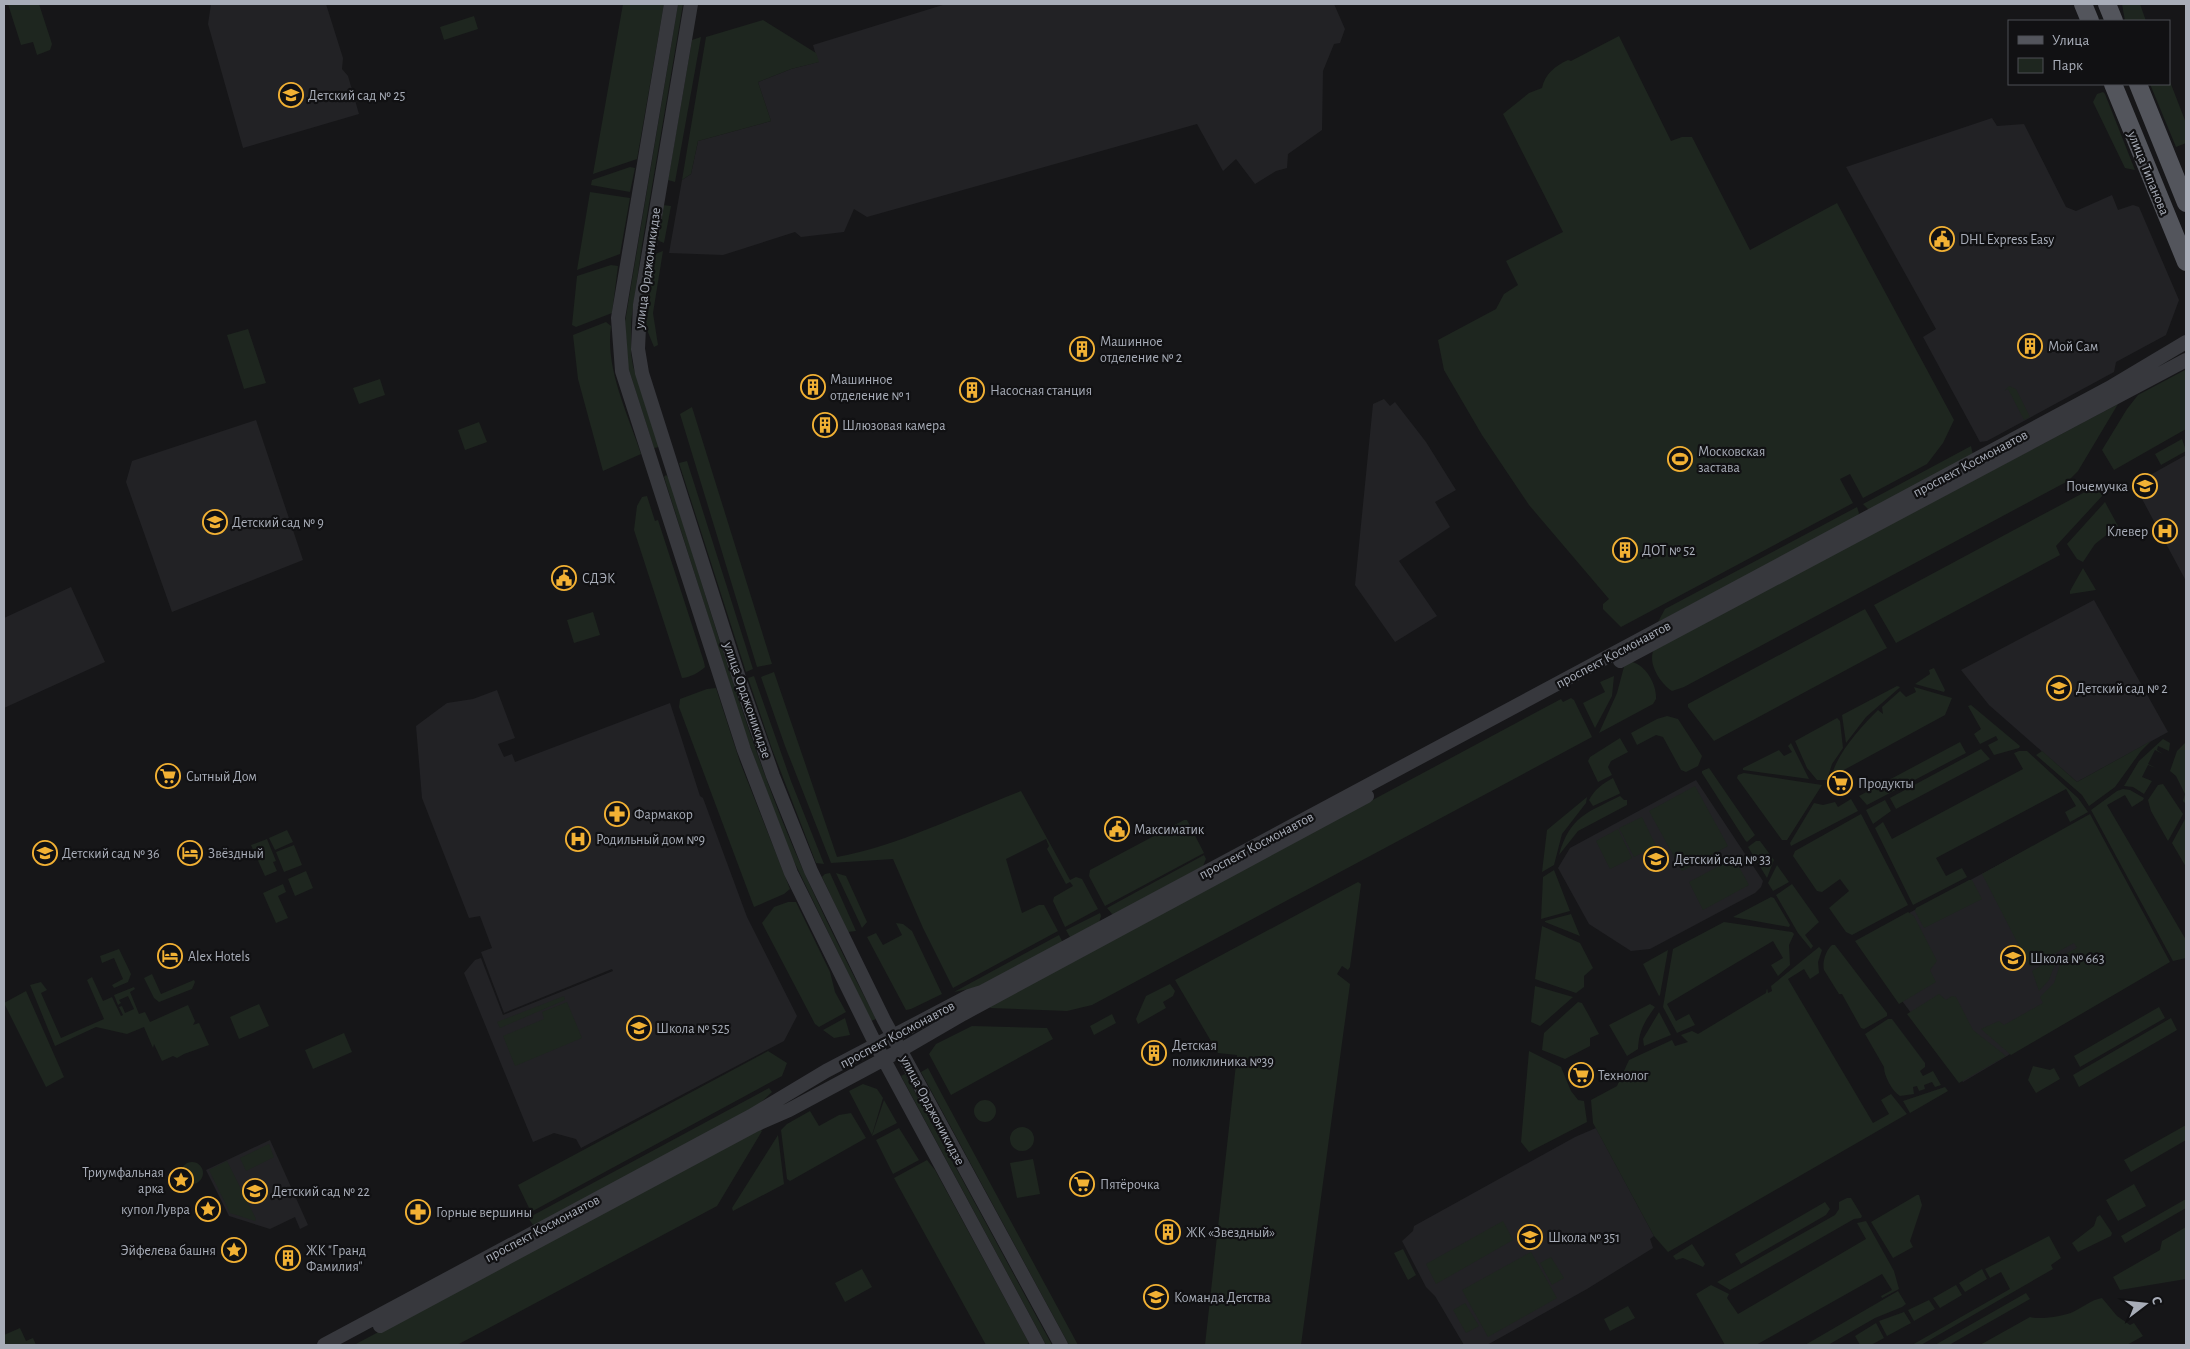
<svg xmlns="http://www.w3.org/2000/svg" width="2190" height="1349" font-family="'Alegreya Sans',sans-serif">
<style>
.built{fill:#222225}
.green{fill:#1e261f}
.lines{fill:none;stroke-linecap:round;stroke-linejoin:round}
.minor{stroke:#37383d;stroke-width:14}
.major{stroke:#53555c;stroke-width:18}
.labels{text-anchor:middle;stroke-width:4.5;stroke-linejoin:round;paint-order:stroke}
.poi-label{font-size:14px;fill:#a8adb8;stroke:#111113;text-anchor:start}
.street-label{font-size:14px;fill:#a8adb8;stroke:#111113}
</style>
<rect width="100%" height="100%" fill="#161618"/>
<!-- built -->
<path class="built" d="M 211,4 L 326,4 L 343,58 L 342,69 L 348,76 L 359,114 L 243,148 L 208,24 Z
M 946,4 L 1334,4 L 1345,29 L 1340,43 L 1334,44 L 1323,71 L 1322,130 L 1288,154 L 1287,168 L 1276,171 L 1255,184 L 1236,159 L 1223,171 L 1197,124 L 867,217 L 854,209 L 844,232 L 801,237 L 795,232 L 723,255 L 669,253 L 682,180 L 691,174 L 698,141 L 771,121 L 758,82 L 791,69 L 818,62 L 813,45 Z
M 1992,118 L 1997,126 L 2024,124 L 2066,207 L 2076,211 L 2112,195 L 2118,210 L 2133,205 L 2139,207 L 2179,300 L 2166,335 L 2116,362 L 2114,372 L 1987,441 L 1980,442 L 1923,337 L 1936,329 L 1846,167 Z
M 1384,399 L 1390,406 L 1395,402 L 1426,442 L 1456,490 L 1435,502 L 1450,527 L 1399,561 L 1437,616 L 1395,642 L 1355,585 L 1373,404 Z
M 256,420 L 303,560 L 172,612 L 126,482 L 132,461 Z
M 2186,455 L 2186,581 L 2134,484 Z
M 71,587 L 105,662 L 4,708 L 4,618 Z
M 2094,600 L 2168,732 L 2077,782 L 1989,705 L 1961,670 Z
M 497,690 L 515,738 L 498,744 L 504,757 L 512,754 L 515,762 L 670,703 L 700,796 L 703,798 L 747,917 L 797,1016 L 784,1041 L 581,1148 L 576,1139 L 554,1133 L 533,1142 L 464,973 L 475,960 L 481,958 L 503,1015 L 613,971 L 612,969 L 504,1013 L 481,952 L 492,948 L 480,916 L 469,918 L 422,798 L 416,726 L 447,703 L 473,699 Z
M 1696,780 L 1763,881 L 1761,887 L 1755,893 L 1650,949 L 1631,951 L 1589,924 L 1558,868 L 1570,848 Z
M 2082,820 L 2159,966 L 1963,1082 L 1857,941 Z
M 1596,1128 L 1654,1236 L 1650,1239 L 1653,1248 L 1587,1289 L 1487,1345 L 1464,1345 L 1435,1296 L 1426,1287 L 1402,1241 L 1413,1231 L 1414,1226 L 1575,1137 Z
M 270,1140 L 308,1225 L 300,1229 L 295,1217 L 270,1229 L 229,1216 L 206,1170 Z"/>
<!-- green -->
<path class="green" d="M 8,4 L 39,4 L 52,44 L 50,50 L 37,55 L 33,42 L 21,45 Z
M 623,4 L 664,4 L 637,159 L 593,174 Z
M 678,4 L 683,4 L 642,245 L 631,322 L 631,353 L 633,366 L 659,447 L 654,448 L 628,367 L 625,322 Z
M 2122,4 L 2140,4 L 2146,21 L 2125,21 Z
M 474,16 L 478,29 L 444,40 L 440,27 Z
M 763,20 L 816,53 L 819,62 L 791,69 L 758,82 L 771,121 L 698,141 L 691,174 L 682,180 L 706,37 Z
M 1619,36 L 1671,141 L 1682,137 L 1692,137 L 1750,250 L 1837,203 L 1954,420 L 1943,443 L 1927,464 L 1863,498 L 1850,474 L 1840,479 L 1853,503 L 1621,627 L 1603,609 L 1603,604 L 1609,599 L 1529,505 L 1482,435 L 1444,370 L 1438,340 L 1496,309 L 1504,294 L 1518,285 L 1506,261 L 1563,232 L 1503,114 L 1529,93 L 1542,88 C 1545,74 1555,66 1568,60 L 1571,61 Z
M 701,37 L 675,182 L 668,180 L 692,40 Z
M 2169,79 L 2186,123 L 2186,143 L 2176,147 L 2150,84 L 2169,84 Z
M 2103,92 L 2105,94 L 2135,170 L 2125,168 L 2093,102 L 2097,94 Z
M 630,167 L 635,168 L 630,192 L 591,185 L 592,180 Z
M 590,192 L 630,198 L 620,254 L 577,270 Z
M 663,205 L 671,206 L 664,243 L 657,240 Z
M 663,251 L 653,313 L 658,345 L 654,347 L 645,325 L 655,254 Z
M 611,265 L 618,266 L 612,313 L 576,327 L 572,325 L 577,276 Z
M 606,322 L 611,326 C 605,369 628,414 641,454 L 603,471 L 578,379 L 573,335 Z
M 248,329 L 266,383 L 244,389 L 227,335 Z
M 2185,370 L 2186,429 L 2114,470 L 2102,450 L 2127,409 L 2138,395 Z
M 380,379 L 385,395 L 359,404 L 353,388 Z
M 2009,386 L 2016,389 L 2030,417 L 2024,420 L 2008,389 L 2004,391 Z
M 2118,404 L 2078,471 L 2068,481 L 1684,687 L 1672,691 C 1660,683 1647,663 1654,649 Z
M 692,407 L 772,664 L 757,667 L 680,414 Z
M 479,422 L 487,442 L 465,450 L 458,430 Z
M 2182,439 L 2186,451 L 2161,465 L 2155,454 Z
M 1971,446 L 1973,455 L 1869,510 L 1863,504 Z
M 687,461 L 753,669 L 746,672 L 679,463 Z
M 666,475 L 669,478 C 705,592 738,708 782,820 C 809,888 842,953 876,1019 L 871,1021 L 789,851 L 744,730 L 664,477 Z
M 2098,485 L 2103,495 L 2056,546 L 2060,555 L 1896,643 L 1874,605 Z
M 647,496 L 655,521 L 658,520 L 704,662 L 705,667 C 700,672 689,678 682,678 L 634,530 L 637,506 L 642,497 Z
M 2105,502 L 2118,526 L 2095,544 L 2083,562 L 2077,559 L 2067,544 Z
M 1857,507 L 1859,513 L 1857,518 L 1658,622 L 1665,609 Z
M 2083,568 L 2096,590 L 2070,594 L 2070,591 Z
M 1865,609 L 1887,648 L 1714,741 L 1688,707 L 1688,704 Z
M 593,612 L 600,635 L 574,643 L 567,620 Z
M 1632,662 C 1646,665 1657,685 1656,699 L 1653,704 L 1599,733 L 1617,693 L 1625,663 Z
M 1934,668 L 1945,690 L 1944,692 L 1915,684 L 1930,674 L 1929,670 Z
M 774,672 L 837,857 C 898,846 963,813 1021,791 L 1070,880 L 1076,877 L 1082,879 L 1098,909 L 1065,927 L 1053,901 L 1054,897 L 1073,886 L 1070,882 L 1066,884 L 1047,849 L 1049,846 L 1046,839 L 1006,859 L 1022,913 L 1039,905 L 1044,905 L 1058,931 L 953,988 L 923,928 L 893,859 L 831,863 L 785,746 L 761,677 Z
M 754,676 L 791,781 L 824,864 L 816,863 L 772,749 L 748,678 Z
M 1614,676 L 1612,696 L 1595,728 L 1583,703 L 1605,692 L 1600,682 Z
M 1897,686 L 1900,687 L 1898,689 L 1866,717 L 1846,743 L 1842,715 Z
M 1914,687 L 1952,698 L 1945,715 L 1831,777 C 1838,752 1860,728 1878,710 L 1883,714 L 1882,707 L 1900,691 L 1906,697 L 1916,692 Z
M 716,688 L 740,762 L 790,889 L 784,894 L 754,907 L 679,707 L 680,699 L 707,689 Z
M 1571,698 L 1574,700 L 1592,737 L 1092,1005 L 1067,1011 L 990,1008 L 992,1004 L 1561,699 L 1563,702 Z
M 1971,705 L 2020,746 L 2019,748 L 1994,755 L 1988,745 L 1998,740 L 1996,736 L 1980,744 L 1974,734 L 1981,729 L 1968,706 Z
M 1667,716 L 1678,719 L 1702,756 L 1698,766 L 1686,772 L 1681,770 L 1663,737 L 1656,735 L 1637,745 L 1631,733 L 1657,719 Z
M 1837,718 L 1840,721 L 1843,748 L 1832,764 L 1827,780 L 1817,780 L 1807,768 L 1795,741 Z
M 1620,738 L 1628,752 L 1611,761 L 1608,767 L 1612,775 L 1598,782 L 1588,761 L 1590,757 Z
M 2163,739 L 2170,743 L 2169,751 L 2158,746 L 2157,750 L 2163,754 L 2155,750 L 2148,764 L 2156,768 L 2148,765 L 2142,777 L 2152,781 L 2144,794 L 2133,787 L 2124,786 L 2139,761 Z
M 2151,741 L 2141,751 L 2115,787 L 2089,806 L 2082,795 L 2036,755 L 2042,751 L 2077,782 Z
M 1960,742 L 1966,753 L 1867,805 L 1859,796 Z
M 2186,742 L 2186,804 L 2183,801 L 2185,794 L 2176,776 L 2170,771 L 2177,751 Z
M 1791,743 L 1809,779 L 1743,770 L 1743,768 L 1779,750 L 1784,756 L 1792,752 L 1788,746 Z
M 1981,749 L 1990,759 L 1896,809 L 1890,798 Z
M 2019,751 L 2027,751 L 2078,798 L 2088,812 L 2070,822 L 2065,812 L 2076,806 L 2066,789 L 1936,858 L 1946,876 L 1962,868 L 1967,877 L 1913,905 L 1875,828 L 1883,822 L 1892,839 L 2023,769 L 2014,753 Z
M 1709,768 L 1755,835 L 1747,842 L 1745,840 L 1702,773 L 1702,771 Z
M 1744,773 L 1822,785 L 1787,840 L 1782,840 L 1737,778 L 1738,775 Z
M 1613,778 L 1620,793 L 1619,794 L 1593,806 L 1589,800 C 1595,789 1602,784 1613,778 Z
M 2163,784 L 2183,814 L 2168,841 L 2151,811 L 2148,800 L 2158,785 Z
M 1695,786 L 1728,846 L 1682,871 L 1649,811 Z
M 2123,789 L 2130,790 L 2144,798 L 2143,800 L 2132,807 L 2125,795 L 2107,805 L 2186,940 L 2186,958 L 2173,961 L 2091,810 L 2117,791 Z
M 1620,796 L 1624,800 L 1627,800 L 1627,805 L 1578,831 L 1559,855 C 1570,816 1587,813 1620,796 Z
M 1587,797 L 1586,803 L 1562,834 L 1554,865 L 1542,872 L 1547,830 Z
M 1851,799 L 1858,811 L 1791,846 L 1790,843 L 1814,803 L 1823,805 L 1835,802 L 1838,807 Z
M 1885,800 L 1891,811 L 1873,824 L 1866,810 Z
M 1861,814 L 1908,905 L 1852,935 L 1846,932 L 1829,908 L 1849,891 L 1840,879 L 1822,892 L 1817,891 L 1793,856 L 1795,851 Z
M 2090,814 L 2170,962 L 2011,1055 L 1981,1029 L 1999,1021 L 2004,1025 L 2043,1003 L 2040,997 L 2054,983 L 2063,955 L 2077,948 L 2074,943 L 2030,967 L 1982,874 Z
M 1642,817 L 1656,846 L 1634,857 L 1619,828 Z
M 2185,819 L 2186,821 L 2186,867 L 2172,843 Z
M 1184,820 L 1187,820 L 1204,853 L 1105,906 L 1089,876 L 1090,870 Z
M 1618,829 L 1632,858 L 1610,869 L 1596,841 Z
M 287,830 L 293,842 L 275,850 L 269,838 Z
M 267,839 L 276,861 L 273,862 L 277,871 L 265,876 L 251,845 Z
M 1756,841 L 1760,841 L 1774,860 L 1767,878 L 1748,847 Z
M 294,845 L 302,865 L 284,872 L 276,852 Z
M 1204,855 L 1206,859 L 1203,866 L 1113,915 L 1107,908 Z
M 1734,858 L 1749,885 L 1703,910 L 1689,882 Z
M 1777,865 L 1789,882 L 1773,891 L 1768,883 Z
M 1554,870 L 1570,911 L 1541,919 L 1543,877 Z
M 306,871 L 313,888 L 295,896 L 288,879 Z
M 830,873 L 856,931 L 848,932 L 822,877 L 825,874 Z
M 836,873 L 846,876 L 867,922 L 862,928 Z
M 1969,880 L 1972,880 L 1982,899 L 1924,928 L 1915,911 L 1916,908 Z
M 1358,882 L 1361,884 L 1350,967 L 1348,970 L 1342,966 L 1337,974 L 1350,984 L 1301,1345 L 1205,1345 L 1237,1055 L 1218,1053 L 1175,980 Z
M 283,884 L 286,892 L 278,896 L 288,918 L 276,923 L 263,893 Z
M 1792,884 L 1819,922 L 1805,935 L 1813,946 L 1811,949 L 1798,933 L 1776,895 Z
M 1771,897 L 1774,898 L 1790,925 L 1789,927 L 1733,917 Z
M 788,902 L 796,902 L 830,972 L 835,992 L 846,1012 L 819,1027 L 815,1024 L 762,923 L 774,907 Z
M 1908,912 L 1914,916 L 1937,961 L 1930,970 L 1936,982 L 1899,1004 L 1855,941 Z
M 1100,913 L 1101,916 L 1099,923 L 1071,939 L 1066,930 Z
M 1571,914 L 1580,936 L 1545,922 L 1545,921 Z
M 1724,922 L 1792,932 L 1794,934 L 1789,945 L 1790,965 L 1778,976 L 1771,965 L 1783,958 L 1773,941 L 1667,1004 L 1676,1021 L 1689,1014 L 1695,1025 L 1677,1033 L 1663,1007 L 1673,949 Z
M 896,923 L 903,924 L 912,931 L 942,994 L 911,1009 L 906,1010 L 867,937 L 876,933 L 883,945 L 902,935 Z
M 1542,926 L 1580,943 L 1593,968 L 1584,976 L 1584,987 L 1576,993 L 1535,979 Z
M 1059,935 L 1063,943 L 978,987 L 954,992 Z
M 1832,945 L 1835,945 L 1887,1013 L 1887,1016 L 1864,1029 L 1861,1028 L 1842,994 L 1839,994 L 1824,970 C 1822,962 1826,950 1832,945 Z
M 1819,947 L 1822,950 L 1818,962 L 1819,973 L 1810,979 L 1804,969 L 1788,979 L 1873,1123 L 1889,1114 L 1881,1100 L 1891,1094 L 1907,1114 L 1668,1252 L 1654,1236 L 1593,1123 L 1591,1100 L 1617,1086 L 1629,1060 L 1672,1040 L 1675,1046 L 1688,1042 L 1681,1035 L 1692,1031 L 1698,1034 L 1766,993 L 1767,988 L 1768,993 L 1772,991 L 1771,986 Z
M 119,949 L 131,974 L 128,982 L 114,988 L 112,985 L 123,979 L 114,958 L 102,963 L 100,956 Z
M 1668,950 L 1660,995 L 1659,996 L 1643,964 Z
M 2058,956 L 2049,980 L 2039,991 L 2032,971 Z
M 152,974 L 161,994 L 194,980 L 195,982 L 192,989 L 159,1002 L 154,998 L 144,978 Z
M 92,977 L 103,1001 L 112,997 L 121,1016 L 123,1015 L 119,1007 L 122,1006 L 125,1013 L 134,1009 L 128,996 L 119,1000 L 121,1003 L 118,1005 L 114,995 L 134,987 L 135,989 L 130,992 L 139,1014 L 145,1012 L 150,1022 L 188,1005 L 195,1021 L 193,1025 L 199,1023 L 209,1045 L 184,1054 L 177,1058 L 173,1056 L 162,1061 L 154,1044 L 153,1048 L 144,1027 L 127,1034 L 96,1027 L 55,1046 L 30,985 L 41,982 L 47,990 L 41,993 L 61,1038 L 104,1019 L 87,980 Z
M 1170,984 L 1175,991 L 1173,996 L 1163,1002 L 1166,1008 L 1138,1024 L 1136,1019 L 1146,996 Z
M 1535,986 L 1573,997 L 1540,1026 L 1531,1022 Z
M 26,991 L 64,1077 L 46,1087 L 4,1003 Z
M 1939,994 L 1946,1000 L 1952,996 L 1956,997 L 1973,1030 L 2006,1056 L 1959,1083 L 1907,1014 Z
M 564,996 L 565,1000 L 500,1028 L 497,1022 Z
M 567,1002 L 582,1038 L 515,1066 L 503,1036 L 544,1019 L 542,1012 Z
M 1578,1002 L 1582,1003 L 1599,1034 L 1590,1038 L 1590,1046 L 1565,1059 L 1542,1050 L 1544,1033 Z
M 259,1004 L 269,1026 L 239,1039 L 230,1017 Z
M 1650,1004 L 1655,1007 C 1644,1022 1639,1031 1638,1049 L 1627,1056 L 1609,1025 Z
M 2159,1007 L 2165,1018 L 2080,1067 L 2074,1056 Z
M 1659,1012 L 1671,1035 L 1644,1046 L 1643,1039 Z
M 1112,1014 L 1116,1023 L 1094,1035 L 1090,1026 Z
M 845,1018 L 850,1035 L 834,1038 L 823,1030 Z
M 2171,1018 L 2177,1030 L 2079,1087 L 2073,1075 Z
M 1888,1019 L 1892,1019 L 1925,1063 L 1925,1067 L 1920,1071 L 1923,1076 L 1933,1071 L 1941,1085 L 1935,1087 L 1932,1082 L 1924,1085 L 1925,1089 L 1919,1091 L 1917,1086 L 1913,1087 L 1914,1094 L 1900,1096 C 1892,1091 1884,1076 1884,1067 L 1865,1034 Z
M 972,1026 L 1047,1028 L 1053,1039 L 951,1095 L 929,1054 L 936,1044 Z
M 344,1033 L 352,1052 L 313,1069 L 305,1050 Z
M 768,1051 L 787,1063 L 782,1076 L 531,1212 L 518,1185 Z
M 1529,1051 L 1561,1067 L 1571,1091 L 1578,1100 L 1584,1101 L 1587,1122 L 1529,1152 L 1521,1142 Z
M 2033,1066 L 2050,1070 L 2054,1068 L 2060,1079 L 2036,1093 L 2028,1080 Z
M 928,1068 L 939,1089 L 1078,1345 L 1069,1345 L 921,1072 Z
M 905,1074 L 1052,1345 L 1046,1345 L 901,1076 Z
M 863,1084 L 877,1089 L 883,1098 L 872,1135 L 849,1091 Z
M 1945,1087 L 1948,1091 L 1910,1113 L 1903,1101 Z
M 769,1088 L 772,1092 L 756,1107 L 534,1226 L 528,1218 Z
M 884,1100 L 897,1123 L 872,1136 Z
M974 1111a11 11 0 1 1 22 0a11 11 0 1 1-22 0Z
M 810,1111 L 819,1126 L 839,1115 L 851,1113 L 866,1138 L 790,1181 L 787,1179 L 781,1130 L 787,1124 Z
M 2186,1125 L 2186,1140 L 2131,1172 L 2124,1160 Z
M1010 1139a12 12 0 1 1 24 0a12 12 0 1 1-24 0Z
M 899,1128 L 919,1160 L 893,1174 L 876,1140 Z
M 760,1129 L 762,1131 L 717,1206 L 457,1345 L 354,1345 Z
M 778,1135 L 784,1184 L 733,1211 L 732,1208 Z
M 269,1144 L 274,1157 L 246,1171 L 240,1158 Z
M 1033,1159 L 1040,1194 L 1017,1198 L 1010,1163 Z
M 927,1160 L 935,1170 L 1029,1343 L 1026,1345 L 986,1345 L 894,1178 Z
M 227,1161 L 256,1219 L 255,1221 L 230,1213 L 209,1170 Z
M181 1173a11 11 0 1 1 22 0a11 11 0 1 1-22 0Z
M 2134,1184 L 2146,1206 L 2118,1221 L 2106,1200 Z
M 1917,1195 L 1919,1195 L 1922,1205 L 1910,1241 L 1913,1247 L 1893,1258 L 1871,1222 Z
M 1847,1198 L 1851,1198 L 1862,1216 L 1861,1218 L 1854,1219 L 1730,1290 L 1717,1282 L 1835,1215 L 1839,1209 L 1839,1202 Z
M 2186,1199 L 2186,1208 L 2125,1243 L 2121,1236 Z
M 1825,1202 L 1830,1209 L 1826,1215 L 1741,1264 L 1735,1254 Z
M 2100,1215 L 2112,1233 L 2111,1236 L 2078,1252 L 2072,1243 L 2094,1226 L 2097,1217 Z
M 1503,1221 L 1513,1240 L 1436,1284 L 1426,1264 Z
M 1866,1221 L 1894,1271 L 1899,1289 L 1882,1298 L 1881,1296 L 1892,1290 L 1882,1274 L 1756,1345 L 1725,1345 L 1696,1294 L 1711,1285 L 1729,1294 L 1727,1298 L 1738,1314 L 1866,1239 L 1857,1223 Z
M 2186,1227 L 2186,1279 L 2120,1290 L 2113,1277 L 2160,1250 L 2162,1241 Z
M 2049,1236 L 2061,1258 L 2051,1265 L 2053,1269 L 1921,1345 L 1912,1345 L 2010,1289 L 2001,1272 L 1990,1278 L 1985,1269 Z
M 1692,1244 L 1705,1264 L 1703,1267 L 1683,1258 L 1676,1260 L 1673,1256 Z
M 1403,1249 L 1416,1275 L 1408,1280 L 1394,1253 Z
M 1531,1252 L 1557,1298 L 1488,1337 L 1462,1290 Z
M 1551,1257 L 1564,1278 L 1552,1285 L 1540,1263 Z
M 862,1269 L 872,1287 L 845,1302 L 835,1283 Z
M 1982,1269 L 1987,1279 L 1965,1292 L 1959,1283 Z
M 1956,1285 L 1962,1295 L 1940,1308 L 1933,1298 Z
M 1898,1291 L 1906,1304 L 1902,1307 L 1875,1318 L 1828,1345 L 1805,1345 Z
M 2026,1293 L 2030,1299 L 1949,1345 L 1935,1345 Z
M 2102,1298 L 2117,1316 L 2130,1325 L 2134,1323 L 2143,1336 L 2127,1345 L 1980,1345 L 2030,1317 C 2041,1320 2063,1316 2073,1312 C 2083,1307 2091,1300 2102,1298 Z
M 1929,1300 L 1935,1309 L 1914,1321 L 1908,1310 Z
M 1465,1303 L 1479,1326 L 1466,1333 L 1453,1310 Z
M 1628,1306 L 1635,1318 L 1610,1331 L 1604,1319 Z
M 1904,1312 L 1911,1323 L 1887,1336 L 1879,1321 Z
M 1876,1323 L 1884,1338 L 1871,1345 L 1860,1345 L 1855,1336 Z
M 20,1328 L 26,1341 L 33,1338 L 36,1345 L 4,1345 L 4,1335 Z"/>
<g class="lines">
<!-- minor -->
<path class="minor" d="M 671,4 L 618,318 L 622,371 L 744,750 L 791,873 L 876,1045 L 1038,1345
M 691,4 L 640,305 L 638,349 L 642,373 L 739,678 L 773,776 L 811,871 L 884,1020 L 1061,1345
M 1620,661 L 2186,360
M 380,1326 L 755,1125 L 789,1110 L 901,1050 L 963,1014 L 1367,796
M 324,1345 L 751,1116 L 826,1071 L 969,996 L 982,992 L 2109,388 L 2186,342"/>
<!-- major -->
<path class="major" d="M 2083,4 L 2090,21
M 2107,4 L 2114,21
M 2113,84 L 2186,262
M 2138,84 L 2186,203"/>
</g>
<!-- icons -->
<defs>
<symbol id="school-ring" viewBox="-11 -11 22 22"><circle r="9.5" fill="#111113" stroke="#f2b134" stroke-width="1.5"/><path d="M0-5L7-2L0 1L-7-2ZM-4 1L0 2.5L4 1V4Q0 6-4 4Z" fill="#f2b134"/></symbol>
<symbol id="civic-ring" viewBox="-11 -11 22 22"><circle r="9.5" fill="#111113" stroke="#f2b134" stroke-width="1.5"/><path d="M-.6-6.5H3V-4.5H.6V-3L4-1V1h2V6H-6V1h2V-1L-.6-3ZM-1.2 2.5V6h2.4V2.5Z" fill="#f2b134"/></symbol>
<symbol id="building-ring" viewBox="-11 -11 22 22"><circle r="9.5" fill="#111113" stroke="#f2b134" stroke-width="1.5"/><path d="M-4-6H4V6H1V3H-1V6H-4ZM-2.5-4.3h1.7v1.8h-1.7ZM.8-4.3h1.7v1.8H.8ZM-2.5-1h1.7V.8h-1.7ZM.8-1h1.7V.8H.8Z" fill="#f2b134"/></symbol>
<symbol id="stadium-ring" viewBox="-11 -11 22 22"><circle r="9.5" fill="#111113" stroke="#f2b134" stroke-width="1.5"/><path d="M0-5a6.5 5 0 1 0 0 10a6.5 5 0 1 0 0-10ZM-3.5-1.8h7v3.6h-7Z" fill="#f2b134"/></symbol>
<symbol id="hospital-ring" viewBox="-11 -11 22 22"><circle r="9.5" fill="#111113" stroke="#f2b134" stroke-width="1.5"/><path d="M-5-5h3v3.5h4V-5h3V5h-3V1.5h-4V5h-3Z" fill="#f2b134"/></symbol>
<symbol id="supermarket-ring" viewBox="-11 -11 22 22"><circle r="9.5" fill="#111113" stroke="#f2b134" stroke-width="1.5"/><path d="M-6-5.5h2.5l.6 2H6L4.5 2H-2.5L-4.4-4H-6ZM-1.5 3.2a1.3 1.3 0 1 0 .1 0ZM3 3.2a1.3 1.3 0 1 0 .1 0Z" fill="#f2b134"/></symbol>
<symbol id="pharmacy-ring" viewBox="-11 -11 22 22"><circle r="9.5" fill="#111113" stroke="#f2b134" stroke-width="1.5"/><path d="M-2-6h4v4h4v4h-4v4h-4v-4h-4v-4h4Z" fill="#f2b134"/></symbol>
<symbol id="hotel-ring" viewBox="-11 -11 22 22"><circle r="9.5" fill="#111113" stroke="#f2b134" stroke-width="1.5"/><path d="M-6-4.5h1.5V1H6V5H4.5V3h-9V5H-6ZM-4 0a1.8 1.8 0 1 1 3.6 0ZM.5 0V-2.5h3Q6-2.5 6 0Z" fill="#f2b134"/></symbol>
<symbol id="sight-ring" viewBox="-11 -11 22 22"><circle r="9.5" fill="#111113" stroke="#f2b134" stroke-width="1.5"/><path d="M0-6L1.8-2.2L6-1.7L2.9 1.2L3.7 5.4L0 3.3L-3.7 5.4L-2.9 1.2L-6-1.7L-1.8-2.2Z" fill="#f2b134"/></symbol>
</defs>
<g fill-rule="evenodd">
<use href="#school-ring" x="277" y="81" width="28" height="28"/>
<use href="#civic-ring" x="1928" y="225" width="28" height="28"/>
<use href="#building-ring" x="2016" y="332" width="28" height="28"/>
<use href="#building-ring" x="1068" y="335" width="28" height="28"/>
<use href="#building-ring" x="799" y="373" width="28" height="28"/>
<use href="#building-ring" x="958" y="376" width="28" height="28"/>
<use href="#building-ring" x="811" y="411" width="28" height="28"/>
<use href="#stadium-ring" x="1666" y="445" width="28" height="28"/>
<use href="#school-ring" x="2131" y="472" width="28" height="28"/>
<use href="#school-ring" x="201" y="508" width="28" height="28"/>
<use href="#hospital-ring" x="2151" y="517" width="28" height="28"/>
<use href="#building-ring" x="1611" y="536" width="28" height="28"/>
<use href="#civic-ring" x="550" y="564" width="28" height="28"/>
<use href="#school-ring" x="2045" y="674" width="28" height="28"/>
<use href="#supermarket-ring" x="154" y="762" width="28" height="28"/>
<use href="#supermarket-ring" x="1826" y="769" width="28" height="28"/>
<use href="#pharmacy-ring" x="603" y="800" width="28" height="28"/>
<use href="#civic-ring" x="1103" y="815" width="28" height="28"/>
<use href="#hospital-ring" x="564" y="825" width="28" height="28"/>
<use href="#school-ring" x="31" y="839" width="28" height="28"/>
<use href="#hotel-ring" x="176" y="839" width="28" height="28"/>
<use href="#school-ring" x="1642" y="845" width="28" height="28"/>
<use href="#hotel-ring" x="156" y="942" width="28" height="28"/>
<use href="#school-ring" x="1999" y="944" width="28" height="28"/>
<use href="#school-ring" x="625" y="1014" width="28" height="28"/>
<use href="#building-ring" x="1140" y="1039" width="28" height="28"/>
<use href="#supermarket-ring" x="1567" y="1061" width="28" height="28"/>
<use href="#sight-ring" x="167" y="1166" width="28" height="28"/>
<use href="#supermarket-ring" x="1068" y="1170" width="28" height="28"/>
<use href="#school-ring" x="241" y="1177" width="28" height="28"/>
<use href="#sight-ring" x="194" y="1195" width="28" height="28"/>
<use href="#pharmacy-ring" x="404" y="1198" width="28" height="28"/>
<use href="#building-ring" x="1154" y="1218" width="28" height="28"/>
<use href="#school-ring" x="1516" y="1223" width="28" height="28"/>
<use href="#sight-ring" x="220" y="1236" width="28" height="28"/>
<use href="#building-ring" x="274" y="1244" width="28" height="28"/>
<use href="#school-ring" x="1142" y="1283" width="28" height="28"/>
</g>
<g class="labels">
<!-- poi labels -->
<g class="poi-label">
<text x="308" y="100">Детский сад № 25</text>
<text x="1960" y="244">DHL Express Easy</text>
<text x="1100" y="346">Машинное<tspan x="1100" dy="16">отделение № 2</tspan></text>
<text x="2048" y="351">Мой Сам</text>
<text x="830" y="384">Машинное<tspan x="830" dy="16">отделение № 1</tspan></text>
<text x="990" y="395">Насосная станция</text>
<text x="842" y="430">Шлюзовая камера</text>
<text x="1698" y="456">Московская<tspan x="1698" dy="16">застава</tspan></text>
<text x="2128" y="491" text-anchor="end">Почемучка</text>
<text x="232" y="527">Детский сад № 9</text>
<text x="2148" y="536" text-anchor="end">Клевер</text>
<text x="1642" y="555">ДОТ № 52</text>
<text x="582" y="583">СДЭК</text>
<text x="2076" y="693">Детский сад № 2</text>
<text x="186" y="781">Сытный Дом</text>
<text x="1858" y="788">Продукты</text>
<text x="634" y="819">Фармакор</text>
<text x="1134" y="834">Максиматик</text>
<text x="596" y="844">Родильный дом №9</text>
<text x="62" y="858">Детский сад № 36</text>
<text x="208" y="858">Звёздный</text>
<text x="1674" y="864">Детский сад № 33</text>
<text x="188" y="961">Alex Hotels</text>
<text x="2030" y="963">Школа № 663</text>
<text x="656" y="1033">Школа № 525</text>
<text x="1172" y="1050">Детская<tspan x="1172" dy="16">поликлиника №39</tspan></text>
<text x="1598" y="1080">Технолог</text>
<text x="164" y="1177" text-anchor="end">Триумфальная<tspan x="164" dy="16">арка</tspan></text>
<text x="1100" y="1189">Пятёрочка</text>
<text x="272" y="1196">Детский сад № 22</text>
<text x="190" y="1214" text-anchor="end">купол Лувра</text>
<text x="436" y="1217">Горные вершины</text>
<text x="1186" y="1237">ЖК «Звездный»</text>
<text x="1548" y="1242">Школа № 351</text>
<text x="216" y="1255" text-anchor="end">Эйфелева башня</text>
<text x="306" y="1255">ЖК "Гранд<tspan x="306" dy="16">Фамилия"</tspan></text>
<text x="1174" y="1302">Команда Детства</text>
</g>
<!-- street labels -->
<g class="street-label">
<text transform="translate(2149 173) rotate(68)" y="5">улица Типанова</text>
<text transform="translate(647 268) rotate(-82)" y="5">улица Орджоникидзе</text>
<text transform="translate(1970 463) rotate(-28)" y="5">проспект Космонавтов</text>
<text transform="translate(1613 654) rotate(-28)" y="5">проспект Космонавтов</text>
<text transform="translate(748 700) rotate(71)" y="5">улица Орджоникидзе</text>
<text transform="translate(1256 845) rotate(-28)" y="5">проспект Космонавтов</text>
<text transform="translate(897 1034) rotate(-28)" y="5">проспект Космонавтов</text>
<text transform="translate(933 1110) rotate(62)" y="5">улица Орджоникидзе</text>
<text transform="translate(542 1228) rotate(-28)" y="5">проспект Космонавтов</text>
</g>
</g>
<!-- border -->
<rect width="2190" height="1349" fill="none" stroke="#a8adb8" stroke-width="10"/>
<!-- legend -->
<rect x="2008" y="20" width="162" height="65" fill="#111113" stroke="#4d4f55"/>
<rect x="2018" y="36" width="25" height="8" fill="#53555c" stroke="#4d4f55"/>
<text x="2052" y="45" font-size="15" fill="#a8adb8">Улица</text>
<rect x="2018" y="58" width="25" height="15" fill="#1e261f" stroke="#4d4f55"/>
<text x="2052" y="70" font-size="15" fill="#a8adb8">Парк</text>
<!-- north arrow -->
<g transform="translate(2145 1304) rotate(74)" stroke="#111113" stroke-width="4" paint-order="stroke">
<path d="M0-4L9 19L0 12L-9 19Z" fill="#a8adb8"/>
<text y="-8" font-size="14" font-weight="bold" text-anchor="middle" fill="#a8adb8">С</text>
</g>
</svg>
